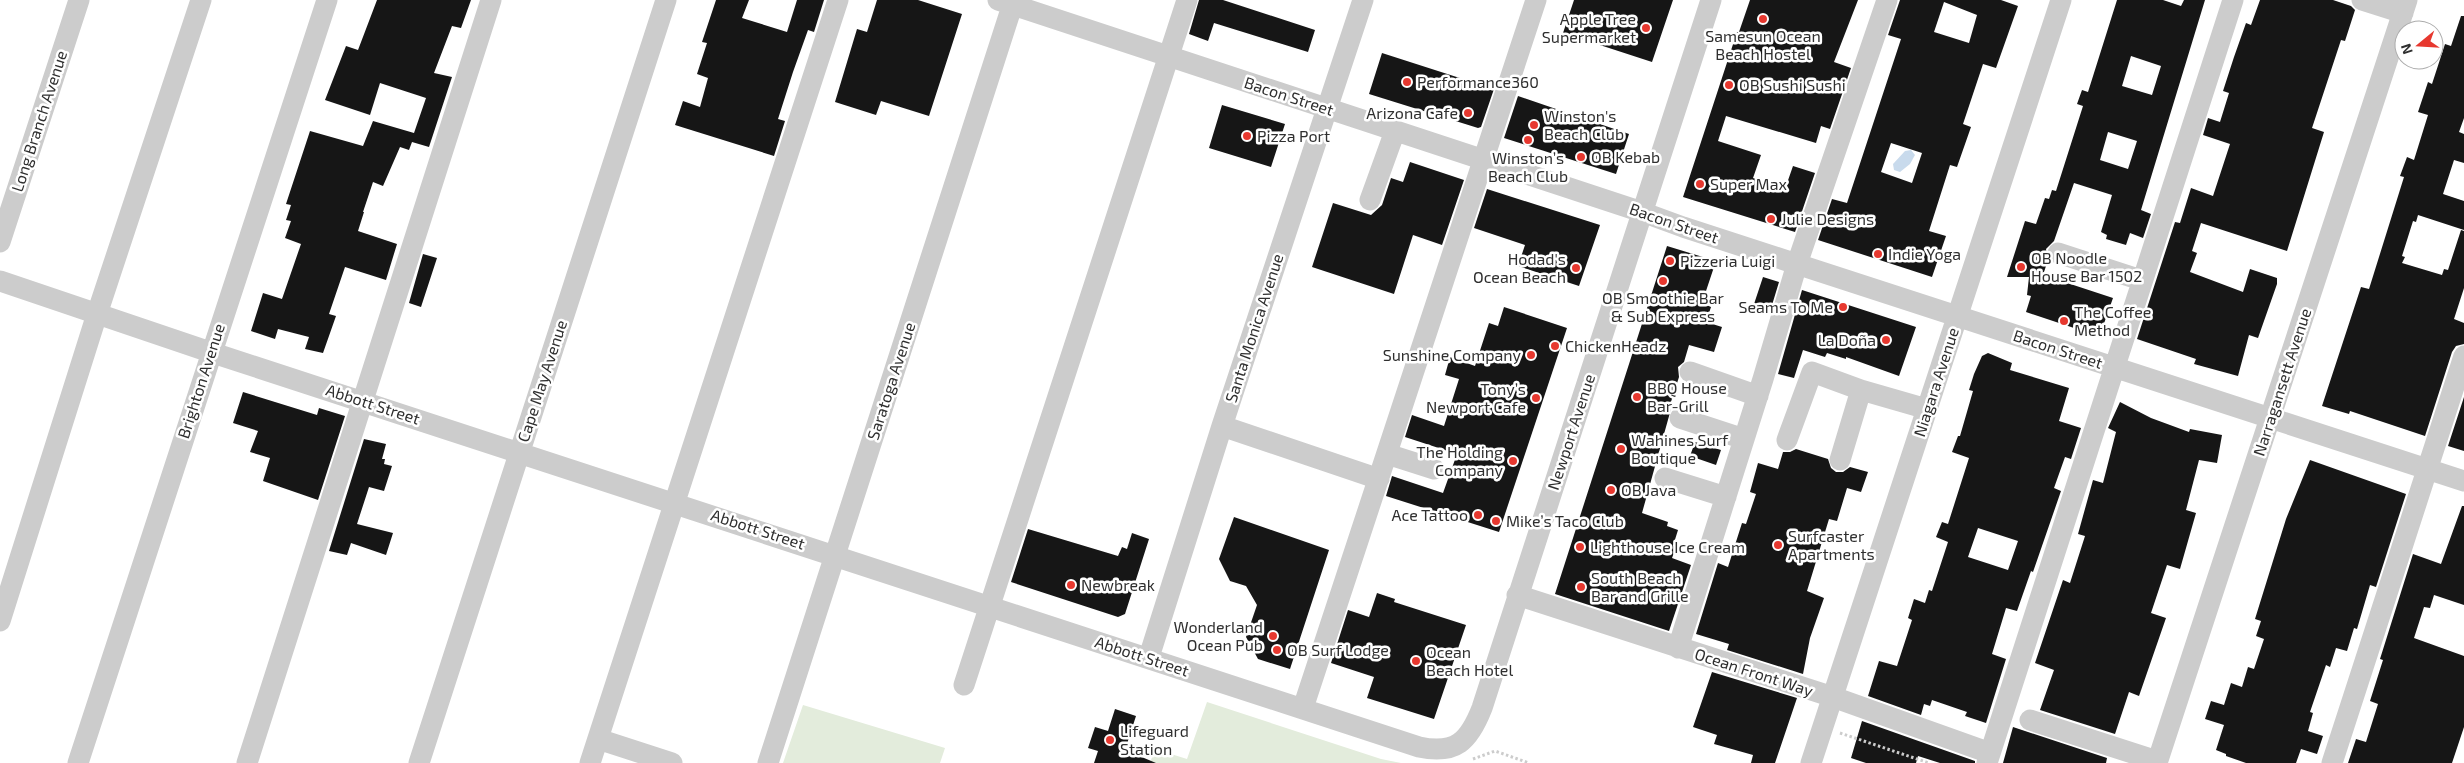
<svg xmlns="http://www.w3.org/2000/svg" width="2464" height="763" font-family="'Exo 2',sans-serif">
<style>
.green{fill:#e3ecdc}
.water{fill:#c8daec}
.building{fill:#161616;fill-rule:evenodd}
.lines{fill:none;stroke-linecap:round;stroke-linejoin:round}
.path{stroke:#ccc;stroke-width:3;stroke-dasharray:2.5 2.5;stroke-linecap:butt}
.minor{stroke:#ccc;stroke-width:21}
.poi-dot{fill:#e7382f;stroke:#fff;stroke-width:2}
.labels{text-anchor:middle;stroke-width:5;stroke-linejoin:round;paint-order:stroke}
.poi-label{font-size:16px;fill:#2f2f2f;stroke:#fff;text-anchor:start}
.street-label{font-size:16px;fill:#2f2f2f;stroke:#fff}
</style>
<rect width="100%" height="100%" fill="#fff"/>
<!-- green -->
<path class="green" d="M 1207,702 L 1381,759 L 1401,763 L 1150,763 L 1155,749 L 1187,759 Z
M 803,705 L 945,748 L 940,763 L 783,763 Z"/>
<!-- water -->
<path class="water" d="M 1911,150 L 1915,155 L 1910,164 L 1900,172 L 1894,170 L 1893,164 L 1905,151 Z"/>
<!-- building -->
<path class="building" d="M 377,0 L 471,0 L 461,28 L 452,26 L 434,73 L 452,77 L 429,147 L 412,142 L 409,150 L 400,147 L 383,186 L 373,182 L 363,212 L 364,212 L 358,231 L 397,244 L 386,280 L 345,267 L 329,314 L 336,316 L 323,353 L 305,349 L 309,337 L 278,329 L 275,339 L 251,331 L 263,293 L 282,299 L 301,244 L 285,238 L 291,221 L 286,220 L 291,205 L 286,204 L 310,131 L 363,146 L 373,121 L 414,133 L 426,98 L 380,83 L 370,115 L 325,100 L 346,46 L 358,50 Z
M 716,0 L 749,0 L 742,18 L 787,32 L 797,0 L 824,0 L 814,32 L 808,30 L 793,72 L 778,119 L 785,121 L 774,156 L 675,125 L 683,101 L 700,107 L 708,78 L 697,74 L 707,43 L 702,42 Z
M 877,0 L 918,0 L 962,14 L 929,116 L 881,101 L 876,115 L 835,102 L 857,29 L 867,32 Z
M 1199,0 L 1223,0 L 1315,30 L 1308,52 L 1214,23 L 1208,41 L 1189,34 Z
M 1574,0 L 1673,0 L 1652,62 L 1563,33 Z
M 1750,0 L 1858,0 L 1834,62 L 1851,68 L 1830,129 L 1821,126 L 1816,143 L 1726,116 L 1718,141 L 1761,155 L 1753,178 L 1785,189 L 1793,166 L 1815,173 L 1795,232 L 1683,197 L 1737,32 L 1739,32 Z
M 1900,0 L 2001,0 L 2018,6 L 1996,68 L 1983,64 L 1963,124 L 1971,127 L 1957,167 L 1950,165 L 1929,231 L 1946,236 L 1932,277 L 1818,240 L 1832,199 L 1847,203 L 1901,39 L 1888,35 ZM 1944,2 L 1977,15 L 1969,43 L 1934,32 ZM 1891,143 L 1922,153 L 1912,183 L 1881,172 Z
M 2117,0 L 2163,0 L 2181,6 L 2184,0 L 2205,0 L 2141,210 L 2151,214 L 2143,238 L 2130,233 L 2126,245 L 2106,239 L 2107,235 L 2101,232 L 2112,195 L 2074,183 L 2054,241 L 2046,249 L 2048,260 L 2043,275 L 2113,298 L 2101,332 L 2090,328 L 2089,333 L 2026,312 L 2031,296 L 2027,295 L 2029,277 L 2007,277 L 2025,221 L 2036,224 L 2045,198 L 2049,199 L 2052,190 L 2056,191 L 2083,106 L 2077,104 L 2082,90 L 2088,92 ZM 2131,56 L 2161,66 L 2152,95 L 2122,86 ZM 2108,132 L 2137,141 L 2128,169 L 2100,160 Z
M 2260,0 L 2333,0 L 2351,6 L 2355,10 L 2345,41 L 2341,40 L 2312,128 L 2324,132 L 2287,251 L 2201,223 L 2192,251 L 2197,253 L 2190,272 L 2243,292 L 2250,269 L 2277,278 L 2277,284 L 2258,338 L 2249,335 L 2238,376 L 2194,364 L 2196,359 L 2137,339 L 2175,222 L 2180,223 L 2191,188 L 2213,196 L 2230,144 L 2203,135 L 2208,118 L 2220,122 L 2229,93 L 2223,91 L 2234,57 L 2246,23 L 2251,25 Z
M 2461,16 L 2464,16 L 2464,118 L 2459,132 L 2464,134 L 2464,163 L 2454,160 L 2443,194 L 2464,201 L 2464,230 L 2418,215 L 2416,222 L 2413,221 L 2402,256 L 2405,257 L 2402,263 L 2442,275 L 2444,269 L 2448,270 L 2461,230 L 2464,231 L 2464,288 L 2454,319 L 2464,323 L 2464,344 L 2456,346 L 2452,352 L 2425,436 L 2350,411 L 2349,414 L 2322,406 L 2361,287 L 2369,289 L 2404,177 L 2400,176 L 2407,157 L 2414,160 L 2428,115 L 2418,112 L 2428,82 L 2432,84 L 2445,44 L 2451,46 Z
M 1382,53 L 1494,89 L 1481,127 L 1478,128 L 1369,94 Z
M 1518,96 L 1629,134 L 1616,174 L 1504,138 Z
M 1222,105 L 1285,124 L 1271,167 L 1209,148 Z
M 1410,162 L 1464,180 L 1442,245 L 1413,235 L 1394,294 L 1312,267 L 1333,203 L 1371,215 L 1382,205 L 1391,178 L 1403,182 Z
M 1487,189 L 1600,225 L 1579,286 L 1518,266 L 1525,245 L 1474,228 Z
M 1667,246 L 1716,261 L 1702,303 L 1711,307 L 1706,322 L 1722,327 L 1714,352 L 1689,345 L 1684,362 L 1678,367 L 1679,377 L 1669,408 L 1671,409 L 1642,513 L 1668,522 L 1667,526 L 1678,530 L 1673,546 L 1676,547 L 1672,558 L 1691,565 L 1669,631 L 1555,594 Z
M 423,254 L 437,258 L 421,307 L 409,303 Z
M 1763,277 L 1779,282 L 1769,315 L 1752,310 Z
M 1802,290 L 1916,327 L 1899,376 L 1846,357 L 1846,359 L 1827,353 L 1825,357 L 1803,350 L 1794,378 L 1778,374 Z
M 1504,307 L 1567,328 L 1499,532 L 1386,496 L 1392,476 L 1443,493 L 1457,454 L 1405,437 L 1412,415 L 1444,426 L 1459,379 L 1445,375 L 1450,357 L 1475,366 L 1489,323 L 1498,326 Z
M 1988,353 L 2012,363 L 2010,370 L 2069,388 L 2059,421 L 2081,428 L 2071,459 L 2065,457 L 2054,488 L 2061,491 L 2033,572 L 2031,571 L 2017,611 L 2006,608 L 1992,654 L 2006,659 L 1986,723 L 1965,716 L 1967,712 L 1932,700 L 1930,706 L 1924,704 L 1921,715 L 1868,696 L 1879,661 L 1897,666 L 1912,620 L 1908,618 L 1914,599 L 1925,603 L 1929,590 L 1932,591 L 1948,542 L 1936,537 L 1942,522 L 1948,524 L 1969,458 L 1952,452 L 1958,436 L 1960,436 L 1973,391 L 1969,390 L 1974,374 L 1982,356 ZM 1978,528 L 2018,541 L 2008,570 L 1968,557 Z
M 243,392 L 317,415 L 319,408 L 345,416 L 318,500 L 263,481 L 270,458 L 250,452 L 258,431 L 233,423 Z
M 2464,397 L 2464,451 L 2448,446 Z
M 2120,402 L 2151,418 L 2189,432 L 2190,429 L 2222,435 L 2217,463 L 2199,460 L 2186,510 L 2196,513 L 2180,569 L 2167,565 L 2151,613 L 2166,618 L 2139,696 L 2129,692 L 2115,734 L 2040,710 L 2054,670 L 2035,663 L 2063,580 L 2070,583 L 2085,536 L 2078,534 L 2093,480 L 2103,483 L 2116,432 L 2108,428 Z
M 364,439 L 386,444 L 382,459 L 385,459 L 384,464 L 392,466 L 384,491 L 369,487 L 357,524 L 393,533 L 386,555 L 351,543 L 347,555 L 329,551 Z
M 1695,442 L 1721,450 L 1716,465 L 1690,456 Z
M 1796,449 L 1828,459 L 1831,468 L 1836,472 L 1843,472 L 1850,467 L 1868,472 L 1861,492 L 1847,488 L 1837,521 L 1829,519 L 1807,591 L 1824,598 L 1810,638 L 1803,674 L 1727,650 L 1729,644 L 1696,634 L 1718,563 L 1728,567 L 1742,523 L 1746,524 L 1756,494 L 1750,492 L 1758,463 L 1778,469 L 1783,452 L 1790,452 Z
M 2310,460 L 2406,494 L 2376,587 L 2370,585 L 2357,629 L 2354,628 L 2347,651 L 2336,648 L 2330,667 L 2326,665 L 2310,712 L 2313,713 L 2308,731 L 2323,736 L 2317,754 L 2301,749 L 2296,763 L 2246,763 L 2226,756 L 2226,754 L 2216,750 L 2224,725 L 2205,719 L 2211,701 L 2224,705 L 2231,683 L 2242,687 L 2248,667 L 2254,669 L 2264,639 L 2256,636 L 2261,621 L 2255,619 L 2286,519 Z
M 2462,506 L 2464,506 L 2464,605 L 2434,595 L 2430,608 L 2424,607 L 2414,638 L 2464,656 L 2464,727 L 2452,763 L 2348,763 L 2356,739 L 2366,742 L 2378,704 L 2370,701 L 2383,660 L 2380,659 L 2413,554 L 2441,564 Z
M 1234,517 L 1329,550 L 1290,669 L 1258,659 L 1246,637 L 1257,605 L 1246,586 L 1230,581 L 1219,559 Z
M 1028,529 L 1118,556 L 1122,547 L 1127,549 L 1132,533 L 1149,539 L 1125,614 L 1118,617 L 1011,582 Z
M 1377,593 L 1395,599 L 1394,602 L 1466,625 L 1434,719 L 1367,698 L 1374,677 L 1331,663 L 1348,610 L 1369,617 Z
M 1712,672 L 1797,698 L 1775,763 L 1751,763 L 1753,755 L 1714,744 L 1717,735 L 1693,727 Z
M 1115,709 L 1136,716 L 1125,750 L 1156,763 L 1094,763 L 1098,751 L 1088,748 L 1095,727 L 1108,731 Z
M 1862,721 L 1975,761 L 1975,763 L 1940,763 L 1918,756 L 1916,763 L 1866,763 L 1851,758 Z
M 2013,727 L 2107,758 L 2106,763 L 2003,763 Z"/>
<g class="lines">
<!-- path -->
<path class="path" d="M 1840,733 L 1929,763
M 1473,759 L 1495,751 L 1529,763"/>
<!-- minor -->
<path class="minor" d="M 998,0 L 1642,212 L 1683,227 L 2464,481
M 2362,0 L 2403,13
M 1370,200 L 1395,131
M 0,242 L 79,0
M 2058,253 L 2141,280
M 0,281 L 210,352 L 1419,747 C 1456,755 1469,741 1482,708 L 1711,0
M 1690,372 L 1758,396
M 1680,418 L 1744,439
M 1222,426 L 1379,479
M 1787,440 L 1812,372 L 1861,390 L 1927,409
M 1387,454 L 1434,469
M 1840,460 L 1861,390
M 1665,478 L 1726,497
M 1517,595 L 1833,697 L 1990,753
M 0,621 L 97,314 L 201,0
M 1678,648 L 1763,379 L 1797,264 L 1887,0
M 1149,657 L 1222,426 L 1363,0
M 964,685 L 1187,0
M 1303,708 L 1536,0
M 2030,720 L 2157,761
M 598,739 L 672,763
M 78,763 L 327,0
M 247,763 L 491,0
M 419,763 L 666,0
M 590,763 L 838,0
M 768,763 L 1014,0
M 1811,763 L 2061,0
M 1987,763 L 2233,0
M 2157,763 L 2407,0
M 2332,763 L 2464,356"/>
</g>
<!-- markers -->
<g class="poi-dot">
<circle cx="1763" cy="19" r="5"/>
<circle cx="1646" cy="28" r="5"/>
<circle cx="1407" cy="82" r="5"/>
<circle cx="1729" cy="85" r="5"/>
<circle cx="1468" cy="113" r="5"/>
<circle cx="1534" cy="125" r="5"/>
<circle cx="1247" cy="136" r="5"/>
<circle cx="1528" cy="140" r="5"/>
<circle cx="1581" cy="157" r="5"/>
<circle cx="1700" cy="184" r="5"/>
<circle cx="1771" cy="219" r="5"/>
<circle cx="1878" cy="254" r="5"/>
<circle cx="1670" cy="261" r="5"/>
<circle cx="2021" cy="267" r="5"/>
<circle cx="1576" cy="268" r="5"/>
<circle cx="1663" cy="281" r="5"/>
<circle cx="1843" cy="307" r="5"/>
<circle cx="2064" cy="321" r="5"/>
<circle cx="1886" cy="340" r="5"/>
<circle cx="1555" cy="346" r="5"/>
<circle cx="1531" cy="355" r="5"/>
<circle cx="1637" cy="397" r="5"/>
<circle cx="1536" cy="398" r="5"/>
<circle cx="1621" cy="449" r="5"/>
<circle cx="1513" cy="461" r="5"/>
<circle cx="1611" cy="490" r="5"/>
<circle cx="1478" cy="515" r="5"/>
<circle cx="1496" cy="521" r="5"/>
<circle cx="1778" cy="545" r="5"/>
<circle cx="1580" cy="547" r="5"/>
<circle cx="1071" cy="585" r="5"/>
<circle cx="1581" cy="587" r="5"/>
<circle cx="1273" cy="636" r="5"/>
<circle cx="1277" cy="650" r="5"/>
<circle cx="1416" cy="661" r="5"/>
<circle cx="1110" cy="740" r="5"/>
</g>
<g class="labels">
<!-- poi labels -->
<g class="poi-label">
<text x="1636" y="25" text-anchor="end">Apple Tree<tspan x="1636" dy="18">Supermarket</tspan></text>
<text x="1763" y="42" text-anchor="middle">Samesun Ocean<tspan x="1763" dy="18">Beach Hostel</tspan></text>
<text x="1417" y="88">Performance360</text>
<text x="1739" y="91">OB Sushi Sushi</text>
<text x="1458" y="119" text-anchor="end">Arizona Cafe</text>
<text x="1544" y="122">Winston's<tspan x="1544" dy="18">Beach Club</tspan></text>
<text x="1257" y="142">Pizza Port</text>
<text x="1591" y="163">OB Kebab</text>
<text x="1528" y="164" text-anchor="middle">Winston’s<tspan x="1528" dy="18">Beach Club</tspan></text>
<text x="1710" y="190">Super Max</text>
<text x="1781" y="225">Julie Designs</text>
<text x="1888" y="260">Indie Yoga</text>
<text x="2031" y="264">OB Noodle<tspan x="2031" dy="18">House Bar 1502</tspan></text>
<text x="1566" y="265" text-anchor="end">Hodad's<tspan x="1566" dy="18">Ocean Beach</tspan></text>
<text x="1680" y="267">Pizzeria Luigi</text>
<text x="1663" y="304" text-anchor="middle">OB Smoothie Bar<tspan x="1663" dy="18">&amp; Sub Express</tspan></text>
<text x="1833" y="313" text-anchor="end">Seams To Me</text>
<text x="2074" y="318">The Coffee<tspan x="2074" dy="18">Method</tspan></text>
<text x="1876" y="346" text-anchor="end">La Doña</text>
<text x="1565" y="352">ChickenHeadz</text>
<text x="1521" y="361" text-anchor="end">Sunshine Company</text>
<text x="1647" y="394">BBQ House<tspan x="1647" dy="18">Bar-Grill</tspan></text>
<text x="1526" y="395" text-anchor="end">Tony’s<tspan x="1526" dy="18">Newport Cafe</tspan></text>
<text x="1631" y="446">Wahines Surf<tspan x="1631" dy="18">Boutique</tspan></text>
<text x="1503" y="458" text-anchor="end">The Holding<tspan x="1503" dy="18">Company</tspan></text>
<text x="1621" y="496">OB Java</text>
<text x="1468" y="521" text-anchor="end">Ace Tattoo</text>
<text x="1506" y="527">Mike’s Taco Club</text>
<text x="1788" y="542">Surfcaster<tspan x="1788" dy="18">Apartments</tspan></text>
<text x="1590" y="553">Lighthouse Ice Cream</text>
<text x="1591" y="584">South Beach<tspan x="1591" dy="18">Bar and Grille</tspan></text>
<text x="1081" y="591">Newbreak</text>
<text x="1263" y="633" text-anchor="end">Wonderland<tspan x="1263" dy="18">Ocean Pub</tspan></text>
<text x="1287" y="656">OB Surf Lodge</text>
<text x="1426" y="658">Ocean<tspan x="1426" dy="18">Beach Hotel</tspan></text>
<text x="1120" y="737">Lifeguard<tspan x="1120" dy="18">Station</tspan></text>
</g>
<!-- street labels -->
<g class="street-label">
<text transform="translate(1289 96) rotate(18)" y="6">Bacon Street</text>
<text transform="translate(39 121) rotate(-72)" y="6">Long Branch Avenue</text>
<text transform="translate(1674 223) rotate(19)" y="6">Bacon Street</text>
<text transform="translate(1254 328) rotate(-72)" y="6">Santa Monica Avenue</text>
<text transform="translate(2058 349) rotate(18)" y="6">Bacon Street</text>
<text transform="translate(201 381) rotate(-72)" y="6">Brighton Avenue</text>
<text transform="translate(542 381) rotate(-72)" y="6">Cape May Avenue</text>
<text transform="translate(891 381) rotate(-72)" y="6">Saratoga Avenue</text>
<text transform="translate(1936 382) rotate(-72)" y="6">Niagara Avenue</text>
<text transform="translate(2282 382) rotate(-72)" y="6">Narragansett Avenue</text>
<text transform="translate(373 404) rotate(18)" y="6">Abbott Street</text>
<text transform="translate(1571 432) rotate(-72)" y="6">Newport Avenue</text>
<text transform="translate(758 529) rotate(18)" y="6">Abbott Street</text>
<text transform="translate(1142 656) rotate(18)" y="6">Abbott Street</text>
<text transform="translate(1754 672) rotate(18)" y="6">Ocean Front Way</text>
</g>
</g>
<!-- north arrow -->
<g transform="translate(2419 45) rotate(252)"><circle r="24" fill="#ffffff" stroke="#acacac"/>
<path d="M0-4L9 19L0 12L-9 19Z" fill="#e7382f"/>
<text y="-8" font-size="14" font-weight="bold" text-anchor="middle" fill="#2f2f2f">N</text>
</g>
</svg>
